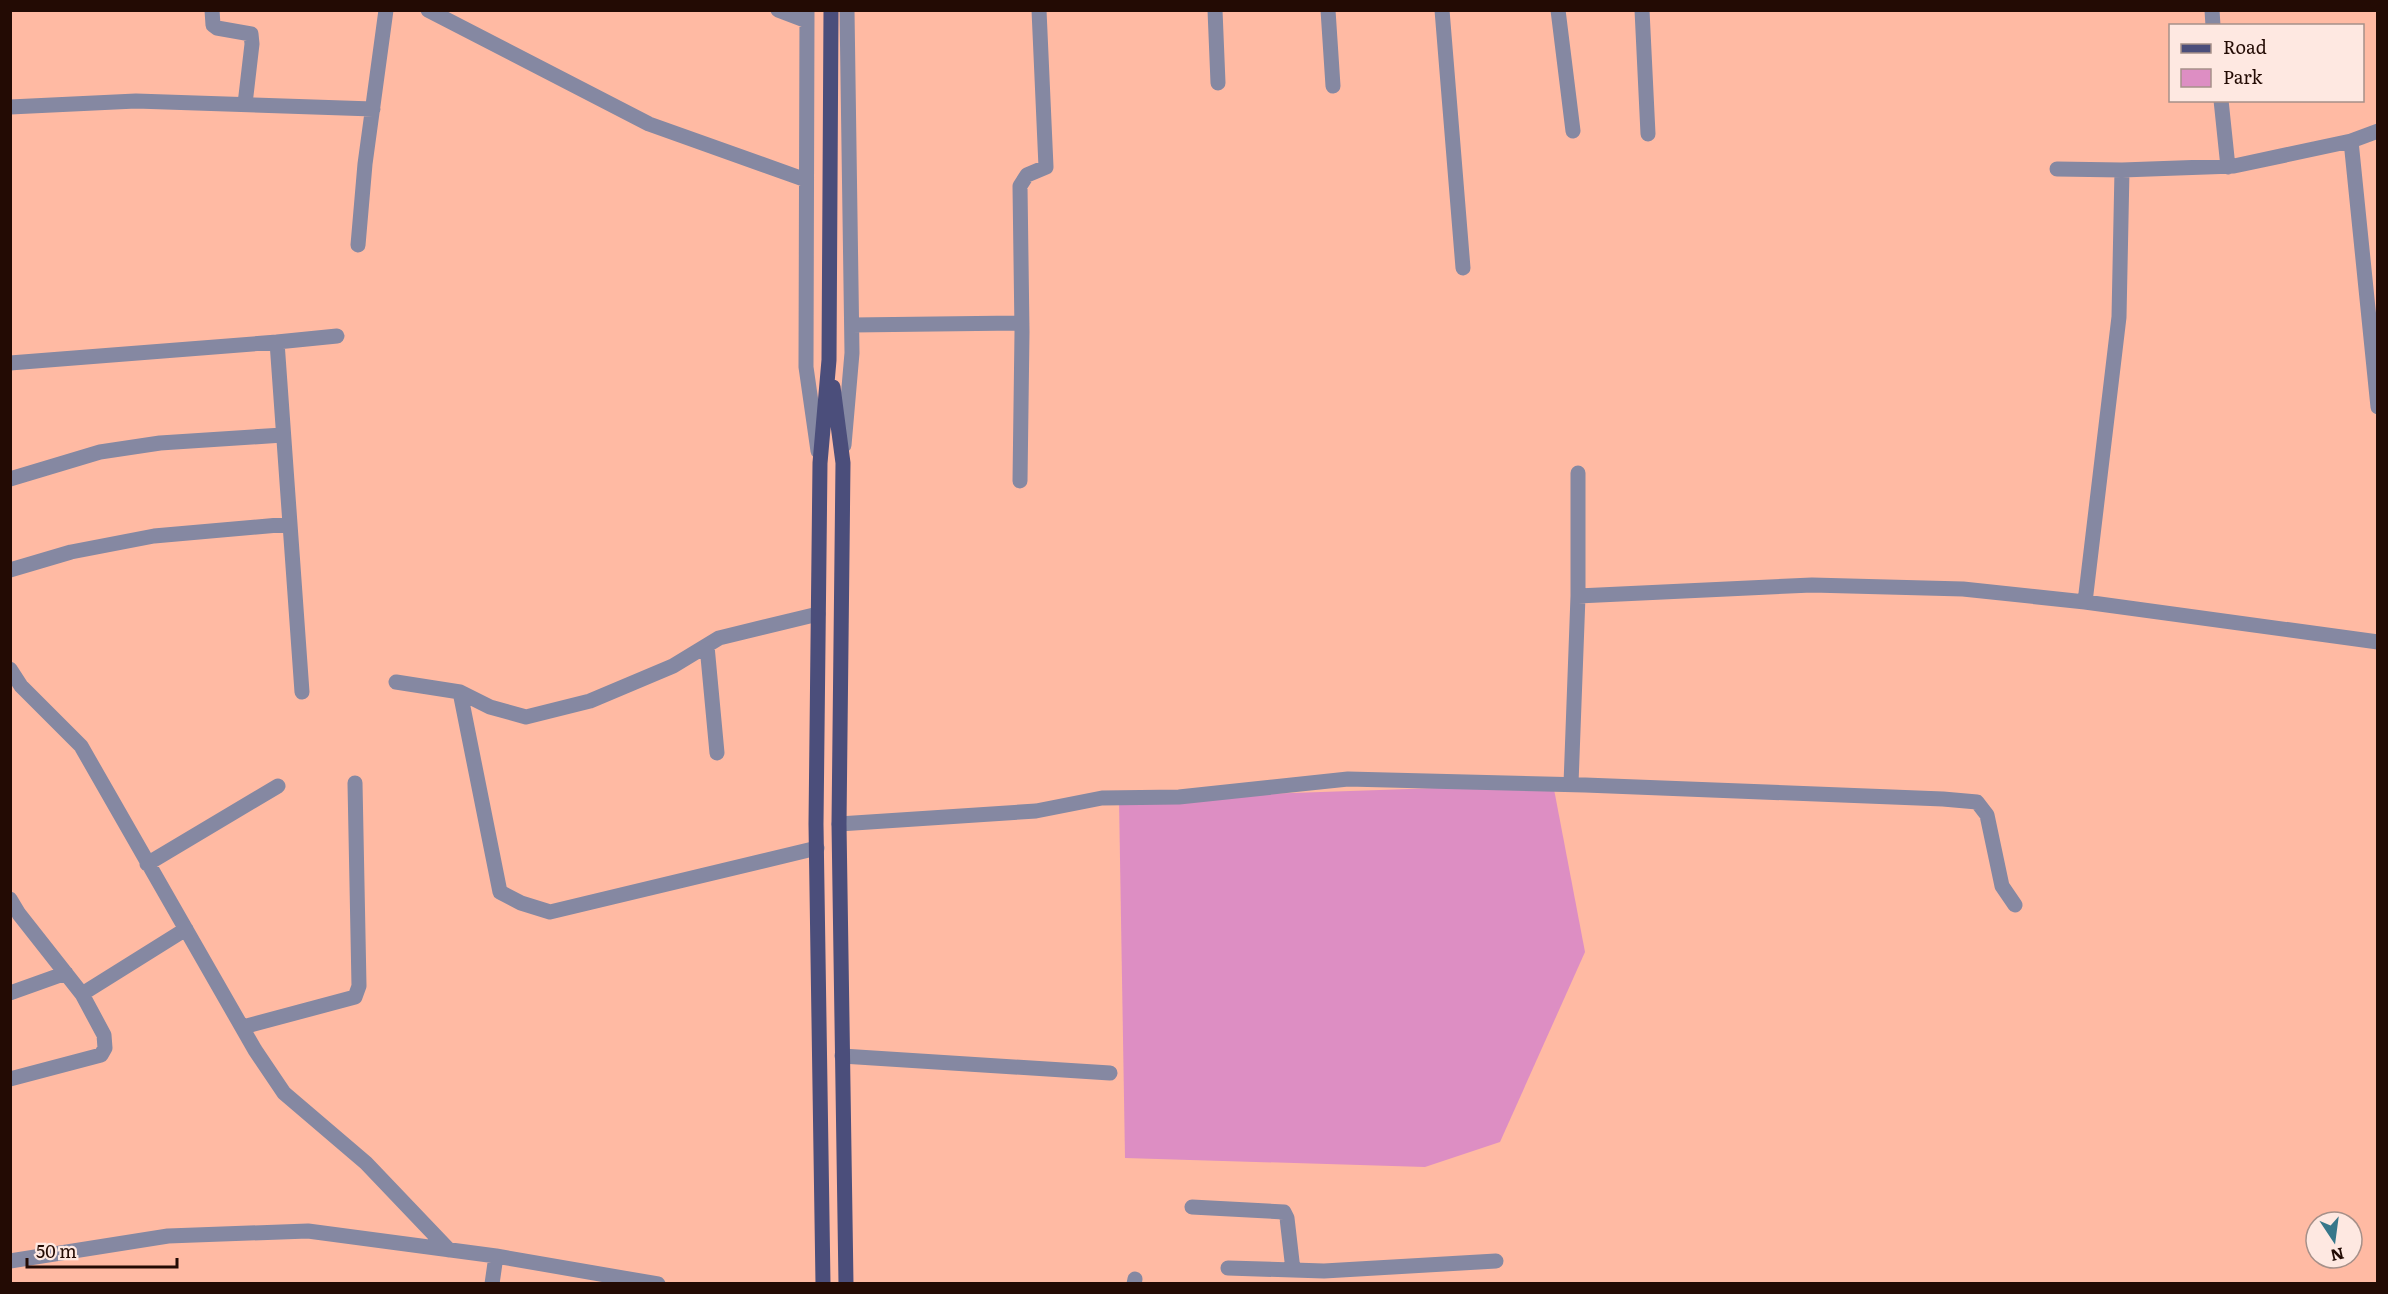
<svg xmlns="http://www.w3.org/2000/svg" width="2388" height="1294" font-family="Literata,serif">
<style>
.green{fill:#dd8ec3}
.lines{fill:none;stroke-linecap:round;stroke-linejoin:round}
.street{stroke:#8588a2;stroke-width:15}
.primary{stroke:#4b4e7b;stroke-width:15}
</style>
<rect width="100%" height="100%" fill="#ffbaa3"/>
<!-- green -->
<path class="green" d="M 1553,784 L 1585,952 L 1500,1142 L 1425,1167 L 1125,1158 L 1119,799 Z"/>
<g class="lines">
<!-- street -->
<path class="street" d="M 212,10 L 213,25 L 217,28 L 251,34 L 252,44 L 245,104
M 428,10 L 649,124 L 806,180
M 778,10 L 807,21
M 807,10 L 806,367 L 818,451
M 1215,10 L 1218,83
M 1328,10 L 1333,86
M 1442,10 L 1463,268
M 1558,10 L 1573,131
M 1642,10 L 1648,134
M 2212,10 L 2213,26
M 2221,100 L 2228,167
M 10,107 L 136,101 L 373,109
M 2351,141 L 2378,407
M 2057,169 L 2122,170 L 2234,166 L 2351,141 L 2378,131
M 358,245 L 365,164 L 386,10
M 852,325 L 1022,323
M 277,342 L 337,336
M 10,363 L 277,342 L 302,692
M 844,445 L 852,353 L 847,10
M 10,479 L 100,452 L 160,443 L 283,435
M 1020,481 L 1022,332 L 1020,186 L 1027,175 L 1046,167 L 1039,10
M 10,570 L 71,552 L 154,536 L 290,524
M 1578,596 L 1812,585 L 1963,589 L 2085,602 L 2378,642
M 2085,602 L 2119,317 L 2122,170
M 707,646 L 717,753
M 10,669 L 21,686 L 81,746 L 255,1050 L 284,1093 L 366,1163 L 449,1250
M 396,682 L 460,692 L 490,707 L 526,717 L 590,701 L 673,666 L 719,638 L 818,614
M 460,692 L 500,892 L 521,903 L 550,912 L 817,848
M 1571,784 L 1578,596 L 1578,473
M 839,824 L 1036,811 L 1102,798 L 1179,797 L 1348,779 L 1585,785 L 1943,799 L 1977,802 L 1987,815 L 2002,886 L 2015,905
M 147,864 L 278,786
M 10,899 L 19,914 L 82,994 L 104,1035 L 105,1048 L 101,1055 L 10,1079
M 10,993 L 66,973
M 82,994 L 186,929
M 243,1027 L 355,997 L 359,986 L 355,783
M 842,1056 L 1110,1073
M 1192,1207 L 1284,1212 L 1287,1218 L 1293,1270
M 10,1261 L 168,1236 L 308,1231 L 496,1256 L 658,1284
M 1228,1268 L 1324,1271 L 1496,1261
M 492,1284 L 496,1256
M 1134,1284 L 1135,1279"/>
<!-- primary -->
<path class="primary" d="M 833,387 L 843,463 L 839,824 L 846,1284
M 823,1284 L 816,824 L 820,463 L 829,360 L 831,10"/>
</g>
<!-- border -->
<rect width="2388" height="1294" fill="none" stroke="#230b04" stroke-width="24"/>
<!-- legend -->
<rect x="2169" y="24" width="195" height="78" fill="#fee8e1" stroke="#a69089" stroke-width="1.5"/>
<rect x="2181" y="44" width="30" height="9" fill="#4b4e7b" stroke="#a69089" stroke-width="1.5"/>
<text x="2223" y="54" font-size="18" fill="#230b04">Road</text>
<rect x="2181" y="69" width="30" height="18" fill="#dd8ec3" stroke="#a69089" stroke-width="1.5"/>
<text x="2223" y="84" font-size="18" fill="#230b04">Park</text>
<!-- north arrow -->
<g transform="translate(2334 1240) rotate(167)"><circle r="28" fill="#fee8e1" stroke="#a69089" stroke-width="1.5"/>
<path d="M0-4.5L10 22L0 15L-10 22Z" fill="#37778a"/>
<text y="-9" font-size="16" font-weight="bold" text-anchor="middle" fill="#230b04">N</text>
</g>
<!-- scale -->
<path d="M27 1258v9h150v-9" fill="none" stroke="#230b04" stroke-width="3"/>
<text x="36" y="1258" font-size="18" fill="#230b04" stroke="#fee8e1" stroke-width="4.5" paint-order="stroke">50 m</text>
</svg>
